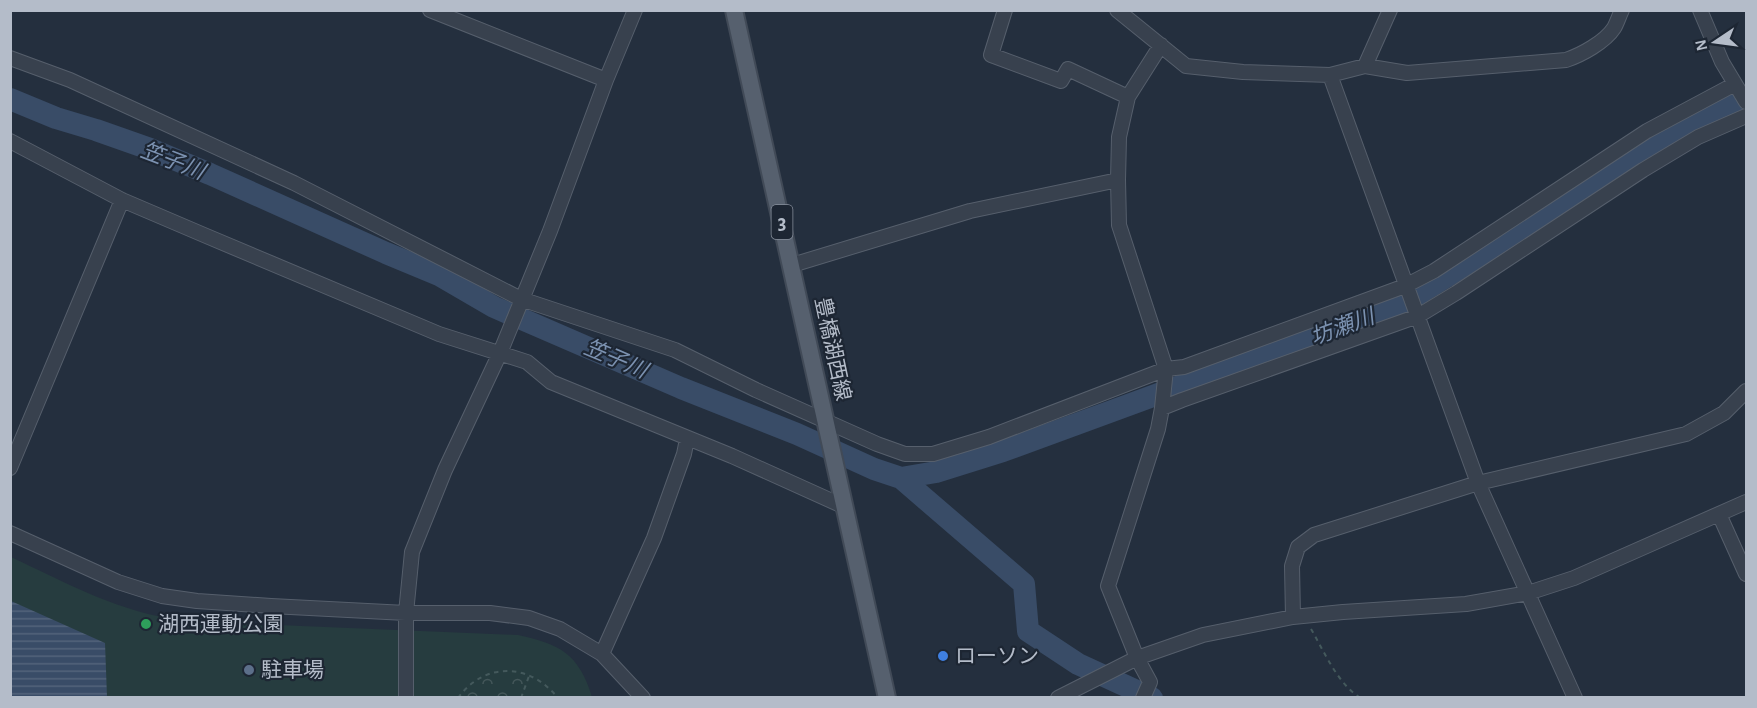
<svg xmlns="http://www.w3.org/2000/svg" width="1757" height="708" font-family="'Alegreya Sans','Noto Sans JP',sans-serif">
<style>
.green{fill:#263c3f}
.park{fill:url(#park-crowns)}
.water{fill:url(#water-rules)}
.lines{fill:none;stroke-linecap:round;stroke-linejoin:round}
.river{stroke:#394c67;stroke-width:22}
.minor-casing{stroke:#565f6c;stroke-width:16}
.major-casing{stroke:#414a57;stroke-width:20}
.path{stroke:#44595c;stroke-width:2;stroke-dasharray:4.5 4.5;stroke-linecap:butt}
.minor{stroke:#38414e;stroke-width:14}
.major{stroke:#56606e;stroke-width:16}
.leisure-dot{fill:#2e9e5b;stroke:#1d2633;stroke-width:2}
.shop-dot{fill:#3f7fe0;stroke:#1d2633;stroke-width:2}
.service-dot{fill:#5c6f8a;stroke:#1d2633;stroke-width:2}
.labels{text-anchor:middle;stroke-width:4.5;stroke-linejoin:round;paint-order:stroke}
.shield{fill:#1d2633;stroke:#878f9c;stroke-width:1.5}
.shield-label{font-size:20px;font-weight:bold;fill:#b4bcc9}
.street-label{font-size:21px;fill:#b4bcc9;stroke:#1d2633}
.poi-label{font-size:21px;fill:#b4bcc9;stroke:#1d2633;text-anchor:start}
.water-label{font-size:22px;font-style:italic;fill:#7c92b1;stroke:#1d2633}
</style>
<defs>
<pattern id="park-crowns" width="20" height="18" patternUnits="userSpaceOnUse" patternTransform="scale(1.5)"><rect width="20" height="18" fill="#263c3f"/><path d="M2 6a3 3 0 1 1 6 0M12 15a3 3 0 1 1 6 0" fill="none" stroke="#435659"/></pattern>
<pattern id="water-rules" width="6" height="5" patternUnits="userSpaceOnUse" patternTransform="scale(1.5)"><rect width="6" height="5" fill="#394c67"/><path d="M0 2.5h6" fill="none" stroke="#53647b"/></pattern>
</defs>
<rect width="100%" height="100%" fill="#242f3e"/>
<!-- green -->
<path class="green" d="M 11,557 C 71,585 118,612 185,621 L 518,635 C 560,644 579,654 592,697 L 11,698 Z"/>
<!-- park -->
<path class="park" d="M 505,674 L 525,679 L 518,697 L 463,697 C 475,682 485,675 505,674 Z"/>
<!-- water -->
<path class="water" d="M 11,601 L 105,643 L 107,697 L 11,697 Z"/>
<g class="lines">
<!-- river -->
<path class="river" d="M 10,99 L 56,118 L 96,130 L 150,149 L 210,174 L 386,253 L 439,275 L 494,307 L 681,388 L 797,434 L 874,469 L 901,478 L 1024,584 L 1028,631 L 1078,664 L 1152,698
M 901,478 L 936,472 L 1003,451 L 1401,305 L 1697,120 L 1746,97"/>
<defs>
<path id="minor" d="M 430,10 L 606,80
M 1005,10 L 991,55 L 1061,81 L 1068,69 L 1128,97
M 1117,10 L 1186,66 L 1243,72 L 1330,75 L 1365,66 L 1407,73 L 1566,60 C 1581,55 1605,42 1614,28 C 1617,23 1619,16 1622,10
M 1700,10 L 1722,62 L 1746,102
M 10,58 L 70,80 L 294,183 L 521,299 L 675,350 L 756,390 L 877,444 L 905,454 L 933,454 L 989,437 L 1166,369 L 1184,367 L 1405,286 L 1434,271 L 1647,131 L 1735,84
M 1365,66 L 1390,10
M 1330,75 L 1478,483 L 1575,698
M 10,141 L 122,200 L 204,235 L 439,334 L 527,362 L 551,382 L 732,456 L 845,507
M 792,265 L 970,211 L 1118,180
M 1162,408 L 1182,400 L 1418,316 L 1456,293 L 1643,170 L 1698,137 L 1746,116
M 10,468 L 122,200
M 1719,514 L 1746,574
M 10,533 L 118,582 L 162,596 L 197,601 L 271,606 L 406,613 L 490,613 L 529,618 L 560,629 L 602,654 L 643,698
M 1293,617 L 1292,566 L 1298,547 L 1314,535 L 1478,483 L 1686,434 L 1724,413 L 1746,391
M 602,654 L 654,538 L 684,454 L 687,439
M 406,698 L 406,613 L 412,552 L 445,470 L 500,353 L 550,231 L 606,80 L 635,10
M 1058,698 L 1137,658 L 1203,635 L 1293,617 L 1343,612 L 1466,604 L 1528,593 L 1574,578 L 1746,502
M 1143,698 L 1150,682 L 1137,658 L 1108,586 L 1158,429 L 1162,408 L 1166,369 L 1119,225 L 1118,180 L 1119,137 L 1128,97 L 1161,45"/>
<path id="major" d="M 734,10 L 887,698"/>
</defs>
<!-- minor casing -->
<use href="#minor" class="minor-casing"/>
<!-- major casing -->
<use href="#major" class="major-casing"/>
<!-- path -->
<path class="path" d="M 1311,629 C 1324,651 1338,685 1361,698
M 458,698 C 485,661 530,663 558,698
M 521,698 L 529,676"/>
<!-- minor -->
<use href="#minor" class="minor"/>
<!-- major -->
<use href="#major" class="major"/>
</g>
<!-- markers -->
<circle class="leisure-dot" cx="146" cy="624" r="6"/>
<circle class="shop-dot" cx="943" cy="656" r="6"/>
<circle class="service-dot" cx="249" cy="670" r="6"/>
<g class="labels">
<!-- shield labels -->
<rect class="shield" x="771.5" y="205" width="21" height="34" rx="4.5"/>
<g class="shield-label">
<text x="782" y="229">3</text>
</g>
<!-- street labels -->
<g class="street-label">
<text transform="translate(833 349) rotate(78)" y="7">豊橋湖西線</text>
</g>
<!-- poi labels -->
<g class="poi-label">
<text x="158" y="631">湖西運動公園</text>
<text x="955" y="663">ローソン</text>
<text x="261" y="677">駐車場</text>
</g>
<!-- water labels -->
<g class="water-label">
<text transform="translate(173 160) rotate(21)" y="8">笠子川</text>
<text transform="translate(1342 326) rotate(-20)" y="8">坊瀬川</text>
<text transform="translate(616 358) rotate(23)" y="8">笠子川</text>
</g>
</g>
<!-- border -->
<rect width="1757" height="708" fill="none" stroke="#b4bcc9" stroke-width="24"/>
<!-- north arrow -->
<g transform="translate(1715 42) rotate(257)" stroke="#1d2633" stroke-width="4.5" paint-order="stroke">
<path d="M0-4.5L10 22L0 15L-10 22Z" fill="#b4bcc9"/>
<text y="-9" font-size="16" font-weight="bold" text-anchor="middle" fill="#b4bcc9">N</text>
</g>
</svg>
